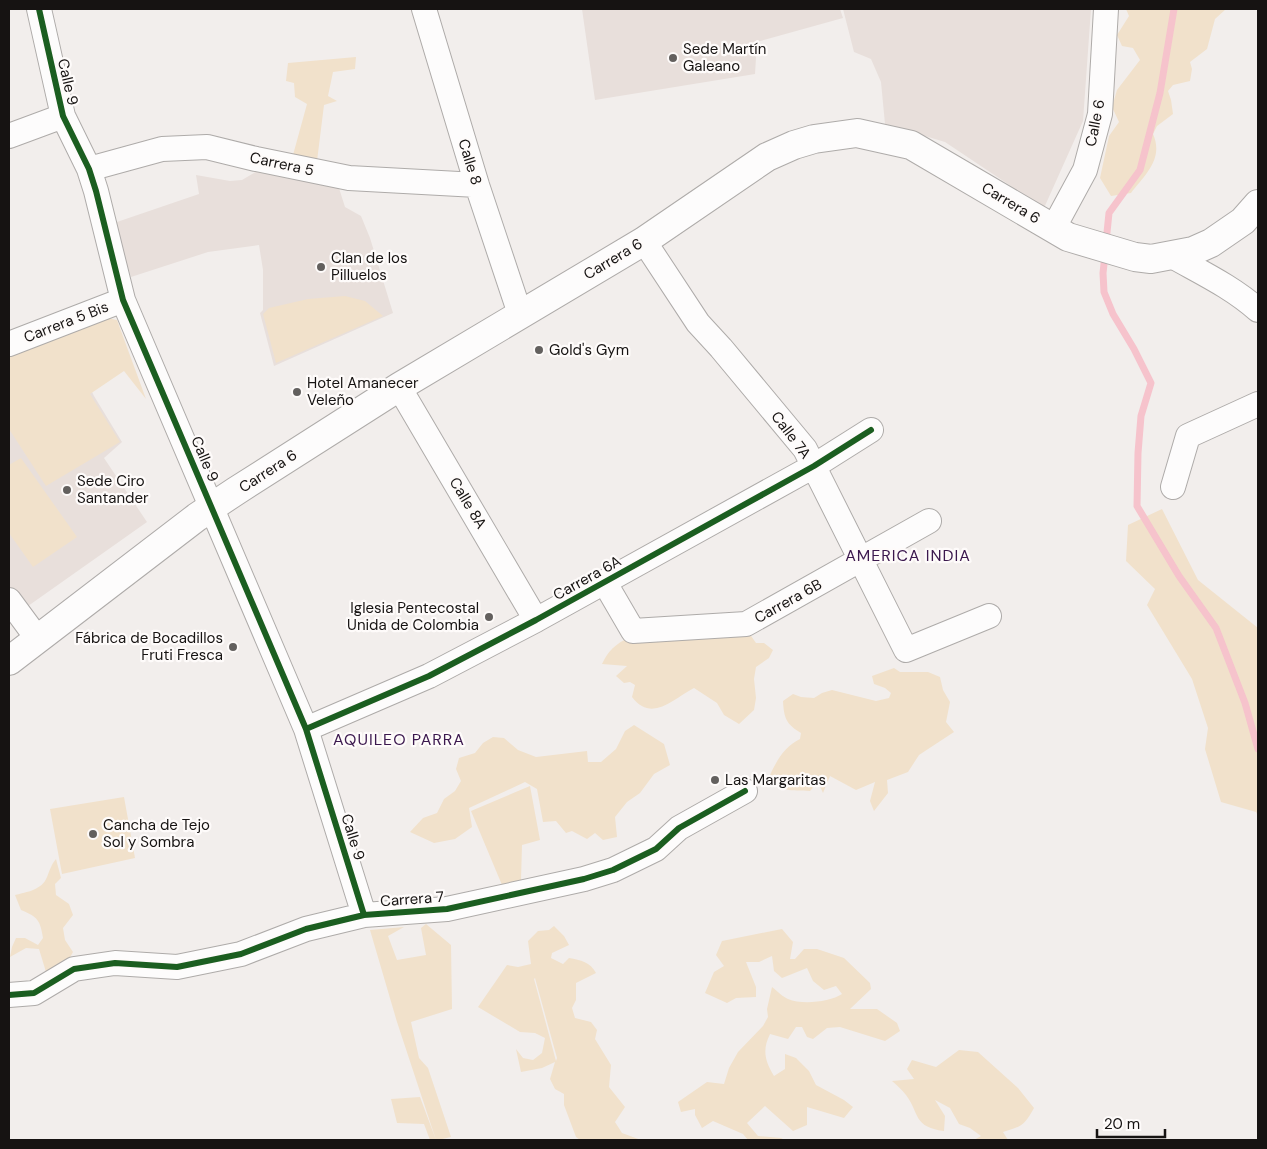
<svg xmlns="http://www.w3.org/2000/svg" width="1267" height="1149" font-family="'DM Sans',sans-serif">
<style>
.built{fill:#e8dfdb}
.green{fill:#f1e1cb;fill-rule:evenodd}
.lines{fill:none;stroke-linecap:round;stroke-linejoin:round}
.stream{stroke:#f6c3cc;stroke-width:7}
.minor-casing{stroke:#aeaba9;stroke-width:26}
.secondary-casing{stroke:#aeaba9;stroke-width:30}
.minor{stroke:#fdfcfc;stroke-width:24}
.secondary{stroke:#fdfcfc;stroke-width:28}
.cycleway-casing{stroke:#fefbfa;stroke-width:9}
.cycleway{stroke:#1b5e20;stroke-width:6}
.poi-dot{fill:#63605e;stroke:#fefbfa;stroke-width:2}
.labels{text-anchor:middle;stroke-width:4.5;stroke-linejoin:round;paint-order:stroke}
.poi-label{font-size:15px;fill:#161312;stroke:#fefbfa;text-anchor:start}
.street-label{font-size:15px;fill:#161312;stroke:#fefbfa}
.neighbourhood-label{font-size:16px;letter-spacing:1px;fill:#3b184e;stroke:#fefbfa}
</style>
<rect width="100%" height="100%" fill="#f2eeec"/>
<!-- built -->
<path class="built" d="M 582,9 L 840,9 L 843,18 L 757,42 L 755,74 L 595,100 Z
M 843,9 L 1091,9 L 1083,121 L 1044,208 L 945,142 L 885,124 L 881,82 L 871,59 L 854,52 Z
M 259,170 L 338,185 L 345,207 L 361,216 L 370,238 L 393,313 L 274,366 L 260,313 L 263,310 L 263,270 L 259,245 L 208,252 L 131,277 L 114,223 L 199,194 L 196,175 L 230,181 L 242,180 Z
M 62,331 L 94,396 L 122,442 L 104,458 L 147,522 L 21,611 L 9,594 L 9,351 Z"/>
<!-- green -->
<path class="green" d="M 1126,9 L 1226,9 L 1215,19 L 1207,49 L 1190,62 L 1192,69 L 1190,81 L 1173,85 L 1168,91 L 1171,100 L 1173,114 L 1157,126 L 1153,134 C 1164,159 1145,175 1131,193 L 1111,196 L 1100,178 L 1109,136 L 1119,122 L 1112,107 L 1117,90 L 1140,60 L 1133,48 L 1122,46 L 1117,35 L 1129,16 Z
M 356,57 L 355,69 L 333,72 L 328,96 L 337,101 L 324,105 L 317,161 L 293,155 L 307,104 L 295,97 L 294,83 L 286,81 L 288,63 Z
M 345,296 L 365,301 L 383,316 L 276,363 L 263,314 L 269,308 L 308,299 Z
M 107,318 L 117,320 L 146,399 L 124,371 L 90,394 L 120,442 L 46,486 L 9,429 L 9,353 Z
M 21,458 L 77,537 L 33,567 L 9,533 L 9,465 Z
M 1162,509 L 1198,580 L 1258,628 L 1258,816 L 1256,812 L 1221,802 L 1205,749 L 1208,728 L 1192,679 L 1147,605 L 1155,589 L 1126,561 L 1128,525 Z
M 749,633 L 756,643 L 764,643 L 773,650 L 769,658 L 756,667 L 754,679 L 756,698 L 754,710 L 739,724 L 724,715 L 717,703 L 694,688 C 673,699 652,723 632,697 L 635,685 L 630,682 L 624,683 L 616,676 L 627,666 L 602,664 C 610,648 617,643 633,636 Z
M 894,668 L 900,672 L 928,672 L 940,677 L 943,690 L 950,702 L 946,722 L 954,732 L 919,755 L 908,772 L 887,780 L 888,793 L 874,811 L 870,801 L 875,782 L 856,790 L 830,776 L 823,793 L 818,782 L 810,791 C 792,790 779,793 770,775 C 777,760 785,746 800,739 L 801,733 C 786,724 784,718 783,701 L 793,694 L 801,697 L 814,698 L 822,693 L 832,690 L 876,701 L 889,698 L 891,693 L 885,688 L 874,684 L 872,676 Z
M 634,725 L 664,744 L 670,765 L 654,774 L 640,793 L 627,802 L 615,817 L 617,837 L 603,840 L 595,833 L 587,839 L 572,831 L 566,833 L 556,821 L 543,822 L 537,789 L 525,782 L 469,808 L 472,827 L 455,839 L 434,843 L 410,832 L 423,818 L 437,813 L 444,799 L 455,791 L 461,781 L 456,769 L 459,758 L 475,753 L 483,743 L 493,737 L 504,738 L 518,750 L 536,757 L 587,751 L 588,762 L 601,762 L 616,749 L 625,731 Z
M 530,786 L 540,840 L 522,845 L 521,880 L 502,885 L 471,811 Z
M 124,797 L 135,858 L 62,874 L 50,809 Z
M 56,859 L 61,878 L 55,884 L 56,895 L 69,904 L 73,915 L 63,928 L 65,940 L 73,952 L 68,961 L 56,971 L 46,972 L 39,949 L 26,948 L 10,957 L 12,947 L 16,938 L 25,938 L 38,945 L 43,938 C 40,920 38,917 21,910 L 15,895 C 27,892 42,890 47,877 C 50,870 51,865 56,859 Z
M 426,924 L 451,945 L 452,1009 L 411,1022 L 419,1058 L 428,1068 L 451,1137 L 438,1140 L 436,1140 L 397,1022 L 370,930 L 404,927 L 388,936 L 397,960 L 426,955 L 421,928 Z
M 554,926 L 564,936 L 569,945 L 552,953 L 551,958 L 563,964 L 569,958 C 581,960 590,962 596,973 L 576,983 L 576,1000 L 572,1008 L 575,1018 L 591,1022 L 597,1030 L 595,1039 L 611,1065 L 609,1087 L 625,1107 L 615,1122 L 622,1133 L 641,1140 L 580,1140 L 576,1137 L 564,1105 L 564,1094 L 555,1089 L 550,1079 L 555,1062 L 542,1068 L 521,1072 L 516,1049 L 523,1058 L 533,1060 L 542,1053 L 545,1038 L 535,1033 L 520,1032 L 478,1007 L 507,965 L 518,967 L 531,964 L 528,941 L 538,931 L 549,930 ZM 535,978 L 557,1058 L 556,1061 L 534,979 Z
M 782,929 L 793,942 L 790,959 L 795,959 L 804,949 L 817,949 L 844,958 L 870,983 L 871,989 L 850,1009 L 877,1009 L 897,1023 L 900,1031 L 885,1041 L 840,1027 L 827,1028 L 813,1039 L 807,1037 L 802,1027 L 796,1027 L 788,1039 L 770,1034 C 762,1050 765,1061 774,1076 L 785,1069 L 785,1054 L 796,1058 L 809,1071 L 816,1085 L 844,1100 L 853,1107 L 844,1118 L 807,1107 L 807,1125 L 793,1131 L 765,1106 L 747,1123 L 758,1136 L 781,1138 L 785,1140 L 748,1140 L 743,1134 L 713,1121 L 702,1128 L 695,1115 L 695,1109 L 681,1112 L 678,1102 L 707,1082 L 724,1084 L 729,1068 L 738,1052 L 763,1026 L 768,1017 L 767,1009 L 772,987 C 777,991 783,997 788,999 C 802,1005 830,1002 842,994 L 836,986 L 824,990 L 813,981 L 807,968 L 782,978 L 774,971 L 772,956 L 759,962 L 746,962 L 756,987 L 756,997 L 736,998 L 727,1003 L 705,993 L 714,972 L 724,966 L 716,955 L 722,941 Z
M 959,1050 L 978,1052 L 1018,1088 L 1034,1108 C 1025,1125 1021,1127 1003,1132 L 1008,1140 L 974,1140 L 981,1136 L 970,1128 L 959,1124 L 950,1108 L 935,1100 L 945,1116 L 944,1131 C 913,1127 920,1114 906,1095 C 902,1090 897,1085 892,1081 L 914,1079 L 907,1069 L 912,1060 L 936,1067 Z
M 420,1097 L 436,1140 L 430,1140 L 424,1124 L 397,1123 L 391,1099 Z"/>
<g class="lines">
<!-- stream -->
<path class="stream" d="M 1106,242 L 1109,213 L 1140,170 L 1160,93 L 1174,9
M 1105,255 L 1103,273 L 1104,292 L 1113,314 L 1134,349 L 1151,383 L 1141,416 L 1138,453 L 1137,506 L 1179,576 L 1216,628 L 1245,703 L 1258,749"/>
<defs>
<path id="minor" d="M 39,9 L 63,116 L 89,169 L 96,191 L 123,300 L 306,729 L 364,915
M 424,9 L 477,185 L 520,314
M 9,136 L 63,116
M 89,169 L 162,149 L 207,147 L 256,159 L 349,178 L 477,185
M 1053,229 L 1085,170 L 1100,114 L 1106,9
M 644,241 L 698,323 L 721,348 L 805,449 L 906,650 L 989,616
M 1172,256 C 1202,273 1232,287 1258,310
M 9,344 L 123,300
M 399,387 L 536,620
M 1173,487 L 1188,436 L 1258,404
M 605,583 L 633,631 L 746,624 L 929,521
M 9,600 L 37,638
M 306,729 L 429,676 L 536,620 L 814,466 L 871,430
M 9,995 L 34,993 L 74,969 L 115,963 L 177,967 L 241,954 L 306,929 L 364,915 L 447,909 L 584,879 L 613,870 L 656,849 L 679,828 L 745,791"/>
<path id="secondary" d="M 9,661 L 197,517 L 236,491 L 399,387 L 644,241 L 767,157 L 794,145 L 814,139 L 857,133 L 911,145 L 1068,237 L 1135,257 L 1151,259 L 1193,251 L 1211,243 L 1243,221 L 1258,204"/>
</defs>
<!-- minor casing -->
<use href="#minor" class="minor-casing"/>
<!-- secondary casing -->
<use href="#secondary" class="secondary-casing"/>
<!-- minor -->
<use href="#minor" class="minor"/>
<!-- secondary -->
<use href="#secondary" class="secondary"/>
<defs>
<path id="cycleway" d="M 39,9 L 63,116 L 89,169 L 96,191 L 123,300 L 306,729 L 364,915
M 306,729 L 429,676 L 536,620 L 814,466 L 871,430
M 9,995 L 34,993 L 74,969 L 115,963 L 177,967 L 241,954 L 306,929 L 364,915 L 447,909 L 584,879 L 613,870 L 656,849 L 679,828 L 745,791"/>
</defs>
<!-- cycleway casing -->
<use href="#cycleway" class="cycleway-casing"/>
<!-- cycleway -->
<use href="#cycleway" class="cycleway"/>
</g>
<!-- markers -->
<g class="poi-dot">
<circle cx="673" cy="58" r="5"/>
<circle cx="321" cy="267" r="5"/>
<circle cx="539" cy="350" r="5"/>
<circle cx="297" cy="392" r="5"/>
<circle cx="67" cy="490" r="5"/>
<circle cx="489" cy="617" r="5"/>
<circle cx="233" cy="647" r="5"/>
<circle cx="715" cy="780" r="5"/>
<circle cx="93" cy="834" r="5"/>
</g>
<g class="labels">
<!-- poi labels -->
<g class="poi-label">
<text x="683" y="54">Sede Martín<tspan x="683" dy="17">Galeano</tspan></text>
<text x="331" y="263">Clan de los<tspan x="331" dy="17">Pilluelos</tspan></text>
<text x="549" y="355">Gold's Gym</text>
<text x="307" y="388">Hotel Amanecer<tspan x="307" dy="17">Veleño</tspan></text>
<text x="77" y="486">Sede Ciro<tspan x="77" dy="17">Santander</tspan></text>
<text x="479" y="613" text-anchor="end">Iglesia Pentecostal<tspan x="479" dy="17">Unida de Colombia</tspan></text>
<text x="223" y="643" text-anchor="end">Fábrica de Bocadillos<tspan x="223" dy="17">Fruti Fresca</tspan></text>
<text x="725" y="785">Las Margaritas</text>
<text x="103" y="830">Cancha de Tejo<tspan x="103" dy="17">Sol y Sombra</tspan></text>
</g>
<!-- street labels -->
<g class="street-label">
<text transform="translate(68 82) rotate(77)" y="5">Calle 9</text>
<text transform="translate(1095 123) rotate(-79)" y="5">Calle 6</text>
<text transform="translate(470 162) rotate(73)" y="5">Calle 8</text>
<text transform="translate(282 164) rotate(12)" y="5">Carrera 5</text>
<text transform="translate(1011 203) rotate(31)" y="5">Carrera 6</text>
<text transform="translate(613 259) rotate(-31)" y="5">Carrera 6</text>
<text transform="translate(66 322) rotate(-21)" y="5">Carrera 5 Bis</text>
<text transform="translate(791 435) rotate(53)" y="5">Calle 7A</text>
<text transform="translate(205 459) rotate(67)" y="5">Calle 9</text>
<text transform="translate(268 471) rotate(-33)" y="5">Carrera 6</text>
<text transform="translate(468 503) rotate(59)" y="5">Calle 8A</text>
<text transform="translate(587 578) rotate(-29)" y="5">Carrera 6A</text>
<text transform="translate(788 601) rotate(-29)" y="5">Carrera 6B</text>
<text transform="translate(353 837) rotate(73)" y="5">Calle 9</text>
<text transform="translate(412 899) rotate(-4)" y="5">Carrera 7</text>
</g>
<!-- neighbourhood labels -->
<g class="neighbourhood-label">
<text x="908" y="561">AMERICA INDIA</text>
<text x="399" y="745">AQUILEO PARRA</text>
</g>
</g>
<!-- border -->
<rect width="1267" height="1149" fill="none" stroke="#161312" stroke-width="20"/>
<!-- scale -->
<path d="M1097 1129v8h68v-8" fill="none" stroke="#161312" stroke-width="2.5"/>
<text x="1104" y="1129" font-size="15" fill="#161312" stroke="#fefbfa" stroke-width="4" paint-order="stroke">20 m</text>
</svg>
